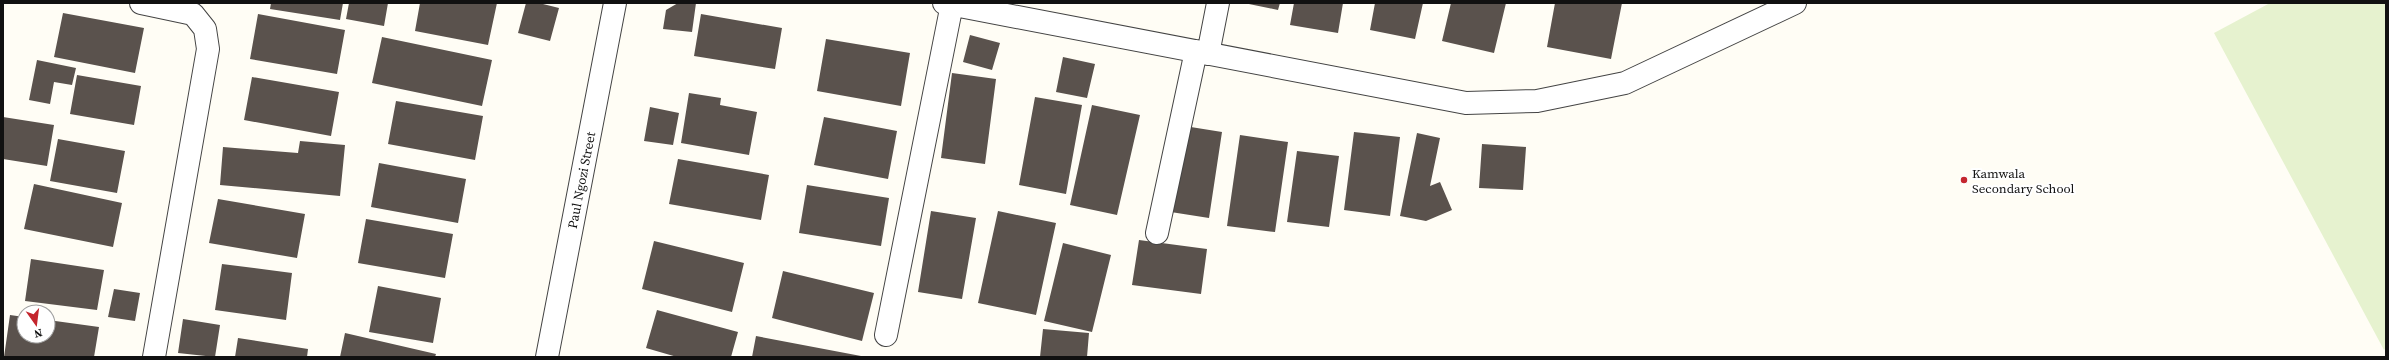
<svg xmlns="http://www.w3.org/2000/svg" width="2389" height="360" font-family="'Source Serif 4',serif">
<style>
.pitch{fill:#e6f2cf}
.building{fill:#5a524d}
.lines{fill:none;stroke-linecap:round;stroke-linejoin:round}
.street-casing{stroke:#444;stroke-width:24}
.street{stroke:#fff;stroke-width:22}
.poi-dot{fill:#c4262e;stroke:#fff;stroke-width:1.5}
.labels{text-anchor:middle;stroke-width:4;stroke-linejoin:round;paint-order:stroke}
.poi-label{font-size:13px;fill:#111;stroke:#fff;text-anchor:start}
.street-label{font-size:13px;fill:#111;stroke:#fff}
</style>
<rect width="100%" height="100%" fill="#fffdf5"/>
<!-- pitch -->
<path class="pitch" d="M 2270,3 L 2386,3 L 2386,348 L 2384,350 L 2214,33 Z"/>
<!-- building -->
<path class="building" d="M 271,3 L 343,3 L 340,20 L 270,9 Z
M 349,3 L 388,3 L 384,26 L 346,19 Z
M 420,3 L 497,3 L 488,45 L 415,31 Z
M 526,3 L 539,3 L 559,8 L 550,41 L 518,33 Z
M 678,3 L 696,3 L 692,32 L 663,29 L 666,10 Z
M 1244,3 L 1280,3 L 1278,10 Z
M 1294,3 L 1343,3 L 1338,33 L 1290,25 Z
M 1375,3 L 1423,3 L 1415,39 L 1370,30 Z
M 1451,3 L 1506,3 L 1494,53 L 1442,41 Z
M 1555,3 L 1622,3 L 1611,59 L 1547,47 Z
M 63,13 L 144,28 L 135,73 L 54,57 Z
M 258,14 L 345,30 L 337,74 L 250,59 Z
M 701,14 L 782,28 L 775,69 L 694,56 Z
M 970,35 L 1000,43 L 992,70 L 963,62 Z
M 382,37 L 492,60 L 482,106 L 372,83 Z
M 826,39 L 910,53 L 901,106 L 817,91 Z
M 1063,57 L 1095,64 L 1087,98 L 1056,92 Z
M 37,60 L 76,68 L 72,85 L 54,82 L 50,104 L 29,100 Z
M 952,73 L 996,79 L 985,164 L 941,158 Z
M 77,75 L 141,86 L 134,125 L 70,114 Z
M 252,77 L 339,92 L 331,136 L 244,120 Z
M 689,93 L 721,98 L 720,105 L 757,112 L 749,155 L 681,143 Z
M 1035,97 L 1082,105 L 1066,194 L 1019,185 Z
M 396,101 L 483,116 L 475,160 L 388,144 Z
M 1092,105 L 1140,115 L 1117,215 L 1070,205 Z
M 650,107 L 679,113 L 673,145 L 644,141 Z
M 3,117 L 54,125 L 47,166 L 3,159 Z
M 824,117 L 897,131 L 888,179 L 814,165 Z
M 1172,124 L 1222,132 L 1209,218 L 1158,210 Z
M 1354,132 L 1400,137 L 1390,216 L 1344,210 Z
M 1417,133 L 1440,138 L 1430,186 L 1440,182 L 1452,210 L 1426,221 L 1400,216 Z
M 1240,135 L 1288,142 L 1275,232 L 1227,226 Z
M 58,139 L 125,151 L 117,193 L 50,181 Z
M 300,141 L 345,145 L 340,196 L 220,185 L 223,147 L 298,153 Z
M 1482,144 L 1526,147 L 1523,190 L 1479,188 Z
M 1297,151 L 1339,156 L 1329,227 L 1287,222 Z
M 678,159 L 769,175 L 761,220 L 669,204 Z
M 379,163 L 466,179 L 458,223 L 371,207 Z
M 34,184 L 122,203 L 113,247 L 24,229 Z
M 807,185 L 889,198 L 881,246 L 799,233 Z
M 218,199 L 305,214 L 297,258 L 209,243 Z
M 931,211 L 976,218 L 962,299 L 918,292 Z
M 998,211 L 1056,223 L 1036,315 L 978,303 Z
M 366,219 L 453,234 L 445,278 L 358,263 Z
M 1139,240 L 1207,249 L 1201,294 L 1132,285 Z
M 654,241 L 744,263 L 732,312 L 642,289 Z
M 1063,243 L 1111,255 L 1092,332 L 1044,321 Z
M 31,259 L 104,270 L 97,310 L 25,301 Z
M 222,264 L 292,273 L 286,320 L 215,310 Z
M 783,271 L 874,293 L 862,341 L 772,318 Z
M 378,286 L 441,298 L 433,343 L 369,332 Z
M 114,289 L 140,293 L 135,321 L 108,317 Z
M 657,310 L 738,332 L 731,357 L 677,357 L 646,348 Z
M 10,315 L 24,317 L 24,336 L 48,336 L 48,320 L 99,327 L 94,357 L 4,357 Z
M 183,319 L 220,325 L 215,357 L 178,353 Z
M 1043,329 L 1089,333 L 1087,357 L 1040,357 Z
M 345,333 L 436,354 L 435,357 L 340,357 Z
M 756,336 L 861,356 L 861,357 L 752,357 Z
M 238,338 L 308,349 L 307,357 L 235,357 Z"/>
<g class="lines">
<defs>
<path id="street" d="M 141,3 L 193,14 L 205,29 L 208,49 L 154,357
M 944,3 L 1466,103 L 1537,101 L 1625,83 L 1795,3
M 1208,54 L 1218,3
M 1157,233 L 1196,51
M 886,335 L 952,4
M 547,357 L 615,3"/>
</defs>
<!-- street casing -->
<use href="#street" class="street-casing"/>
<!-- street -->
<use href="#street" class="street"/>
</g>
<!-- markers -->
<circle class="poi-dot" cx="1964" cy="180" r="4"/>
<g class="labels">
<!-- poi labels -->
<g class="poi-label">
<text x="1972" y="178">Kamwala<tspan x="1972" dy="15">Secondary School</tspan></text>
</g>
<!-- street labels -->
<g class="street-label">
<text transform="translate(581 180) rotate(-79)" y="5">Paul Ngozi Street</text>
</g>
</g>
<!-- border -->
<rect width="2389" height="360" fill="none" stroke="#111111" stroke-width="8"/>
<!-- north arrow -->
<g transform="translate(36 324) rotate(166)"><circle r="19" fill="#ffffff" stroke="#a0a0a0"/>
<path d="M0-3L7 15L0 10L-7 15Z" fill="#c4262e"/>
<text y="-6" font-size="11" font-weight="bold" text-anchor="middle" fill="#111111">N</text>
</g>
</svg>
